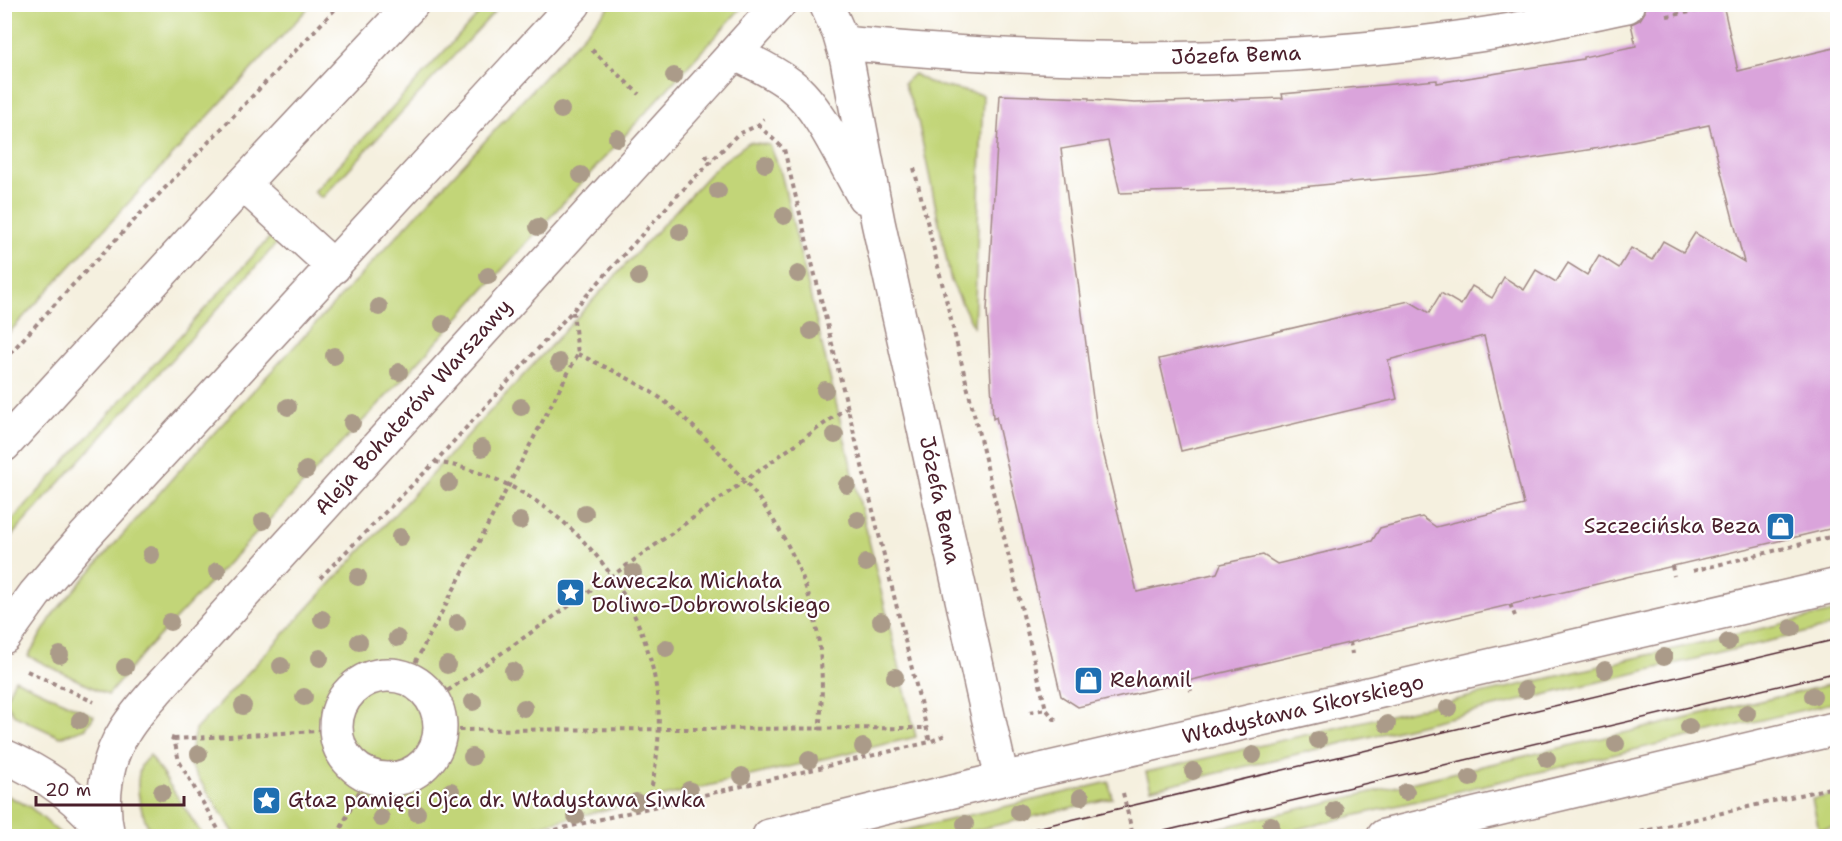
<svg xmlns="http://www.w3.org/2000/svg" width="1842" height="841" font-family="'Shantell Sans',sans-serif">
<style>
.green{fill:#c2d578;stroke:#867a52;stroke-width:1.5}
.building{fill:#daa4db;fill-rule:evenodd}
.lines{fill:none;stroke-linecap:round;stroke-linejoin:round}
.minor-casing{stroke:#a08885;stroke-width:36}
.path{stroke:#a08885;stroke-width:4;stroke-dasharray:4.5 4.5;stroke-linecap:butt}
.minor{stroke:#fff;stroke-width:33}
.tram{stroke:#4a1f2b;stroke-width:1.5}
.tree{fill:#ab9b89}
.labels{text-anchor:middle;stroke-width:4.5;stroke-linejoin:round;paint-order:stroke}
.street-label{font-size:21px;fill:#4a1f2b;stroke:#fff}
.poi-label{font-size:21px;fill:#4a1f2b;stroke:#fff;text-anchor:start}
</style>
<rect width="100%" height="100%" fill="#fff"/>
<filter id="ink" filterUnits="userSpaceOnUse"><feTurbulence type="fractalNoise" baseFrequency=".0167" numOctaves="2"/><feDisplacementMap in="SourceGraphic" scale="12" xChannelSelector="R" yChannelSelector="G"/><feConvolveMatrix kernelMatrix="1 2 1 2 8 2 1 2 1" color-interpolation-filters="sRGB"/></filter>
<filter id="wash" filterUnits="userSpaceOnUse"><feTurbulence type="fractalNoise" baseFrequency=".008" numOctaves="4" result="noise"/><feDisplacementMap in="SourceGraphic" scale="24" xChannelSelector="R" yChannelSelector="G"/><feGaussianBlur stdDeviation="1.35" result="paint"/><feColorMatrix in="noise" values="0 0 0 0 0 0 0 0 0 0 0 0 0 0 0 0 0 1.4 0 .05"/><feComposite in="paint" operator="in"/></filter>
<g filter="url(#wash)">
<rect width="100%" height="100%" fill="#f5f0df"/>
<!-- green -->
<path class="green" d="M 5,4 L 311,5 L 5,337 L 4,5 Z
M 487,5 L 501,5 L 322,198 L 314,192 Z
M 611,5 L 744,5 L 395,387 L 146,650 L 108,695 L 28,656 L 54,613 L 176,474 Z
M 903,5 L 989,5 L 989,8 C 962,8 936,12 909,10 Z
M 914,74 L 932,84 L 983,95 L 974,328 L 951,281 L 918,121 L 904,83 Z
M 749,142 L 770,145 L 781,173 L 916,737 L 494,836 L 236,836 L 188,762 L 195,730 L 717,166 Z
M 272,235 L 278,242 L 5,543 L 5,528 Z
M 1837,611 L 1837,625 L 1151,789 L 1146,772 Z
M 15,679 L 94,716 L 86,728 L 60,737 L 15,716 L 5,701 Z
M 1837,683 L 1837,702 L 1268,836 L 1184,836 Z
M 150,755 L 203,836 L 153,836 C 142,817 133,789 141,766 C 142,763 147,758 150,755 Z
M 1109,782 L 1112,798 L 951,836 L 881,836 Z
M 4,794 L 30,807 L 63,836 L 5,836 Z
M 1837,794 L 1837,826 L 1819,830 L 1812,799 Z"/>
<g id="blocks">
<!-- building -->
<path class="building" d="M 1645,4 L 1723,4 L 1738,71 L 1838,47 L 1838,527 L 1078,707 L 1061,696 L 996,417 L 993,419 L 987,310 L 1000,95 L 1089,98 L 1089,100 L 1135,103 L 1283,98 L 1282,94 L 1437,80 L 1437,83 L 1583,59 L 1583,57 L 1636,46 L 1631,24 L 1640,20 L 1645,12 ZM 1709,125 L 1744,262 L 1695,233 L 1683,252 L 1663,241 L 1652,260 L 1631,248 L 1619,268 L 1599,255 L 1587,275 L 1568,263 L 1556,282 L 1536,270 L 1524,290 L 1504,277 L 1492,298 L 1472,286 L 1461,305 L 1441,293 L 1429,313 L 1409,301 L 1159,359 L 1181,451 L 1397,399 L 1388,360 L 1484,336 L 1524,505 L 1436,527 L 1422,517 L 1380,528 L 1372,541 L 1277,564 L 1263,555 L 1221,564 L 1217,573 L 1137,592 L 1096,422 L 1061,149 L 1108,141 L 1120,193 L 1301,187 L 1435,174 L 1600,148 Z"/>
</g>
</g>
<g filter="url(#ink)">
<use href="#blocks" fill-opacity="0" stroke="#a08885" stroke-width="1.5"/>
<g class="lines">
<defs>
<path id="minor" d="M 826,4 L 839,33 L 847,60 L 878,222 L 1002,779
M 843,43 C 1062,65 1293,66 1511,30 C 1550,23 1588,14 1627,6
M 735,54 C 755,63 774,72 791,85 C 820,107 845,165 864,197
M 334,267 L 243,184 L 412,4
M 4,445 L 243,184
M 4,637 L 35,594 L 84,537 L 574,4
M336 727a52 52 0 1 1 104 0a52 52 0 1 1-104 0Z
M 4,756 C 46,774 81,799 107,836
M 108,836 C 100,803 105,761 124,732 C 133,717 145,704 156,691 L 779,4
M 769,836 L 1002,779 L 1838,585
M 1384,836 L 1838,728"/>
</defs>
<!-- minor casing -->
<use href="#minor" class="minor-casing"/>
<!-- path -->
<path class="path" d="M 1667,16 L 1738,4
M 592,50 L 639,94
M 758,125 L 784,149 L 930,742
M 705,155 L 712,161
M 914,168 L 1046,709
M 578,354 C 607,368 637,381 663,400 C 678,412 693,426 707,440 C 790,520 834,613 819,730
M 4,360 L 66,292 L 340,4
M 435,462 C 549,478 644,581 657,694 C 662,733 656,770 647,808
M 1672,566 L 1674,576
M 1693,571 L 1838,535
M 320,578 L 435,462 L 677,196 L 737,135 L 758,125 L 764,119
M 1510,604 L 1515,616
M 1350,642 L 1352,654
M 27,671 L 94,702
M 407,678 L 578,354 L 573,312
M 1188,681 L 1191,691
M 433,701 L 612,576 L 849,406
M 1030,712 L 1046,709 L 1054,719 L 1059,719
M 441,730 L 927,728
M 171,738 L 174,739 L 179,761 L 222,836
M 174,739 L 334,730
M 1123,793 L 1133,836
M 337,836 L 367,776
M 529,836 L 930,742 L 947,734
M 1623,836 L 1838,786"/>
<!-- minor -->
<use href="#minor" class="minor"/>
<!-- tram -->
<path class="tram" d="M 1003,836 L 1838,639
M 1143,836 L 1838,672"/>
</g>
<!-- trees -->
<g class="tree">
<circle cx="674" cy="76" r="9"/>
<circle cx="561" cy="110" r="9"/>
<circle cx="617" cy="138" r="9"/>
<circle cx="765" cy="164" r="9"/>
<circle cx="581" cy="175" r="9"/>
<circle cx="718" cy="191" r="9"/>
<circle cx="784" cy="216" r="9"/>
<circle cx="538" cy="227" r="9"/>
<circle cx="680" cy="232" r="9"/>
<circle cx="798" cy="274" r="9"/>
<circle cx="488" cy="276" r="9"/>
<circle cx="639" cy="277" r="9"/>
<circle cx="379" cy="307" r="9"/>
<circle cx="443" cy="324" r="9"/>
<circle cx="811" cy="331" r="9"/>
<circle cx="334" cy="356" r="9"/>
<circle cx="559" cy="362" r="9"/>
<circle cx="399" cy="372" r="9"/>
<circle cx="825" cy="390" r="9"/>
<circle cx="288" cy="407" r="9"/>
<circle cx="521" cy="407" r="9"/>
<circle cx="352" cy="423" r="9"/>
<circle cx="835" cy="435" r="9"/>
<circle cx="482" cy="448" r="9"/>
<circle cx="306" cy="470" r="9"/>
<circle cx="449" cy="483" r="9"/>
<circle cx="847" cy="485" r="9"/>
<circle cx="585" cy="513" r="9"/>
<circle cx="858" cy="520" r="9"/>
<circle cx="263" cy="521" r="9"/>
<circle cx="520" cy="521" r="9"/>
<circle cx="400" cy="537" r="9"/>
<circle cx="151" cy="555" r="9"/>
<circle cx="866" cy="563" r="9"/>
<circle cx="217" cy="571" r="9"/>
<circle cx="633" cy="573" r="9"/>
<circle cx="358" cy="577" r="9"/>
<circle cx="322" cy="619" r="9"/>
<circle cx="881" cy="621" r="9"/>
<circle cx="170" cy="622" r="9"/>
<circle cx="457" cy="623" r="9"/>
<circle cx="1792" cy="628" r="9"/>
<circle cx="397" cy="638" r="9"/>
<circle cx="359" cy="642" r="9"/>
<circle cx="1728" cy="642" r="9"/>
<circle cx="666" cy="648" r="9"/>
<circle cx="60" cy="655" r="9"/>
<circle cx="1664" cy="657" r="9"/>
<circle cx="320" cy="658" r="9"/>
<circle cx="447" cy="665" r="9"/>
<circle cx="281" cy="666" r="9"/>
<circle cx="125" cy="667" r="9"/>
<circle cx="1605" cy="670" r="9"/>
<circle cx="513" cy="671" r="9"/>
<circle cx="895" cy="677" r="9"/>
<circle cx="1525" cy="690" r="9"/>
<circle cx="1813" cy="696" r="9"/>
<circle cx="304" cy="697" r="9"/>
<circle cx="473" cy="702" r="9"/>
<circle cx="243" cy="706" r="9"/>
<circle cx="524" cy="708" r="9"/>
<circle cx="1448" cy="708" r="9"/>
<circle cx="1747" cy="713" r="9"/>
<circle cx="80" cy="720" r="9"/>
<circle cx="1387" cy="724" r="9"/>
<circle cx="1689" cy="727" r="9"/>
<circle cx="1318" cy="740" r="9"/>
<circle cx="1616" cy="744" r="9"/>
<circle cx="863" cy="747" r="9"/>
<circle cx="199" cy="754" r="9"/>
<circle cx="1253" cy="755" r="9"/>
<circle cx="472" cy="757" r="9"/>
<circle cx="1547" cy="759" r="9"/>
<circle cx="809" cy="760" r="9"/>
<circle cx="1193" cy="771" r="9"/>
<circle cx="742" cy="776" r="9"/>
<circle cx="1470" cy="778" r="9"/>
<circle cx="689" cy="790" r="9"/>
<circle cx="451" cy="791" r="9"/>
<circle cx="162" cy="792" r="9"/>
<circle cx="1406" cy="792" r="9"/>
<circle cx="1081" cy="797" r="9"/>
<circle cx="636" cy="802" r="9"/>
<circle cx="1335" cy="810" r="9"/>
<circle cx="1019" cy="812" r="9"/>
<circle cx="417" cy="813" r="9"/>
<circle cx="576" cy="816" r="9"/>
<circle cx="381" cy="818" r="9"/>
<circle cx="965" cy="824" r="9"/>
<circle cx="1271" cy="825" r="9"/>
</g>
</g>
<!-- icons -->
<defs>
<symbol id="shop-square" viewBox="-11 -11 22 22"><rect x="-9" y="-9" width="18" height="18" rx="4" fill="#1f6fb2" stroke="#fff"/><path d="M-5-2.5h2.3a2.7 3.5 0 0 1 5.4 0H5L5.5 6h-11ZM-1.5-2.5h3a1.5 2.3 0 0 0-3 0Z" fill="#fff"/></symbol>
<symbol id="sight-square" viewBox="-11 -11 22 22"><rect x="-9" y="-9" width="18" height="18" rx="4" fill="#1f6fb2" stroke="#fff"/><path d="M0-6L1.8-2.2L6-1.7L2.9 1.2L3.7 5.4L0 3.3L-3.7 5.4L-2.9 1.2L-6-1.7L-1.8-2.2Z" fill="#fff"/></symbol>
</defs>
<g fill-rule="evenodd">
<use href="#shop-square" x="1764" y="510" width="33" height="33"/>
<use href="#sight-square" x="554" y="576" width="33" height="33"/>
<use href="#shop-square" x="1072" y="664" width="33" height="33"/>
<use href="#sight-square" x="250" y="784" width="33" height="33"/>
</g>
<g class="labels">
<!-- street labels -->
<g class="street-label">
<text transform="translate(1236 55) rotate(-2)" y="7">Józefa Bema</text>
<text transform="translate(413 407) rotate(-48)" y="7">Aleja Bohaterów Warszawy</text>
<text transform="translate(940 500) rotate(78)" y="7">Józefa Bema</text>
<text transform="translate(1303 709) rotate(-13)" y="7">Władysława Sikorskiego</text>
</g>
<!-- poi labels -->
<g class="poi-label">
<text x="1760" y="533" text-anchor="end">Szczecińska Beza</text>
<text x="592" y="588">Ławeczka Michała<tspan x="592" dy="24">Doliwo-Dobrowolskiego</tspan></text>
<text x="1110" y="687">Rehamil</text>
<text x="288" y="807">Głaz pamięci Ojca dr. Władysława Siwka</text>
</g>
</g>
<!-- margin -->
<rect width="1842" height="841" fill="none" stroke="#fff" stroke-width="24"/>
<!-- scale -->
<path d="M36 796v9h148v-9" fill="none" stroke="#4a1f2b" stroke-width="3"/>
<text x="45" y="796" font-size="18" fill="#4a1f2b" stroke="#ffffff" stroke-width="4.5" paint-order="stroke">20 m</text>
</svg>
